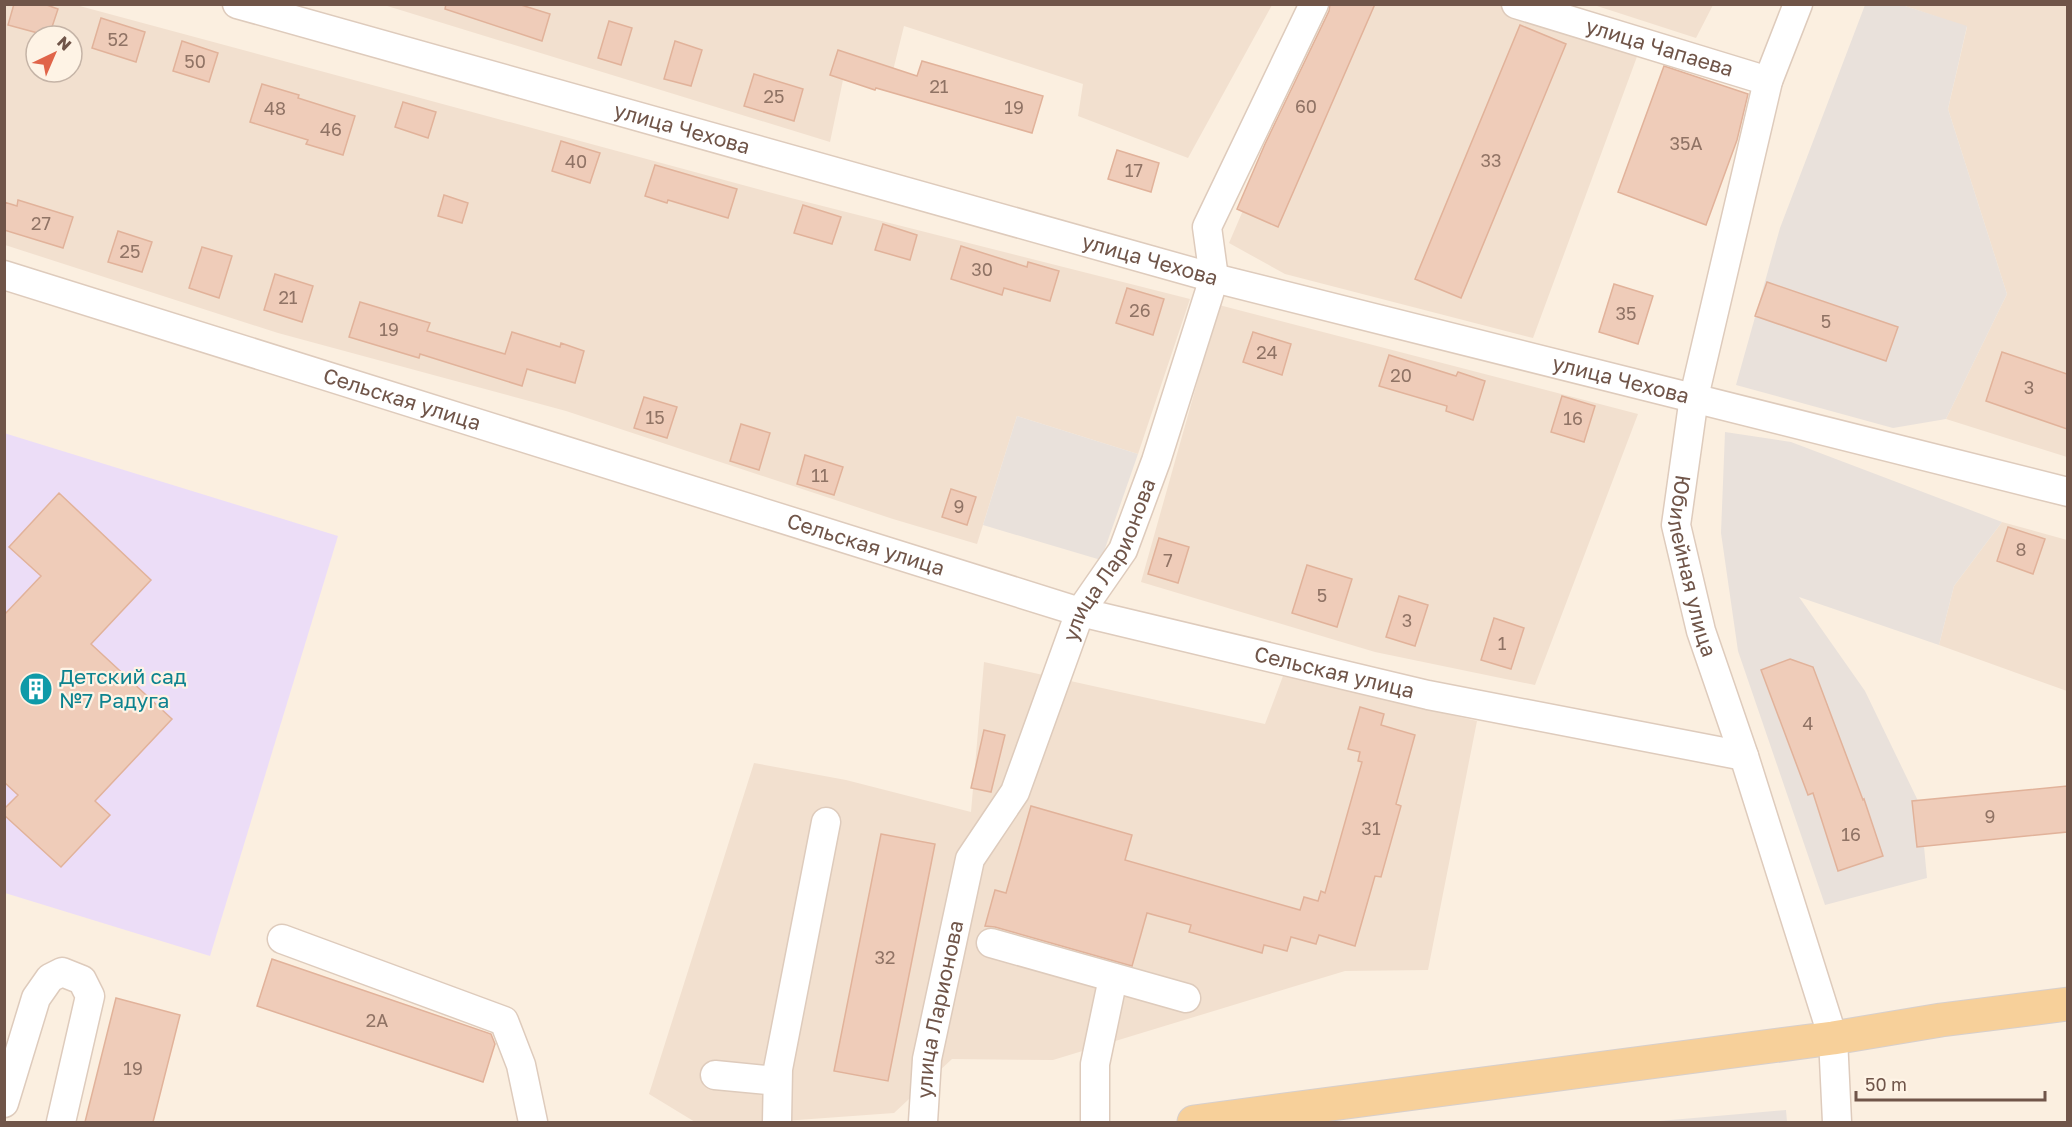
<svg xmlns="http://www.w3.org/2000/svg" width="2072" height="1127" font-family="'Golos Text',sans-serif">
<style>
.residential{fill:#f2e0cf;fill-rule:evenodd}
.industrial{fill:#e9e1db}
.education{fill:#ecddf7}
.building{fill:#efccb9;stroke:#e1b29a;stroke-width:1.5}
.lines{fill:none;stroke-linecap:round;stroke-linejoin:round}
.minor-casing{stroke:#decbbc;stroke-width:31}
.major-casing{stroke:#d7cfcc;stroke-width:35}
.minor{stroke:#fff;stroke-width:28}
.major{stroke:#f7d09a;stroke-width:33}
.labels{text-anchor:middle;stroke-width:4.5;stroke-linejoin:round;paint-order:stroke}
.number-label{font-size:18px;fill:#907365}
.street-label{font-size:21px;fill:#705549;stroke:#fef3e5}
.culture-label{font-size:21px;fill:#0d838f;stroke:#fef3e5;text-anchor:start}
</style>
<rect width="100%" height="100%" fill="#fbefe0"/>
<!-- residential -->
<path class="residential" d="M 5,5 L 76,5 L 791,198 L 1190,299 L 1138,454 L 1017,416 L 977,544 L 893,519 L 566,411 L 278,333 L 5,245 ZM 36,36 L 72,36 L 72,72 L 36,72 Z
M 384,5 L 1272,5 L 1188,158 L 1078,116 L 1083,84 L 904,26 L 888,91 L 843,80 L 830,142 Z
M 1331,5 L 1504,5 L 1638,54 L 1533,338 L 1285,274 L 1229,243 Z
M 1594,5 L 1713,4 L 1713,5 L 1696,38 Z
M 1902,5 L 2067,5 L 2067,457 L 1946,419 L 2007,294 L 1948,109 L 1967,27 Z
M 1219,305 L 1638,414 L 1535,685 L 1375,652 L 1141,582 Z
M 2002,522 L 2067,540 L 2067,691 L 1939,645 L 1954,586 Z
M 984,662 L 1265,724 L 1283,676 L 1477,721 L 1428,970 L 1345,971 L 1053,1060 L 952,1059 L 894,1113 L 770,1122 L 695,1122 L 649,1094 L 754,763 L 846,780 L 971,812 Z"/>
<!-- industrial -->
<path class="industrial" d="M 1865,5 L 1902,5 L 1967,26 L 1948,109 L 2007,294 L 1946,419 L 1893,428 L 1736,385 L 1780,228 Z
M 1017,416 L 1138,454 L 1101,560 L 983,525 Z
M 1725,432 L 1791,442 L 2002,522 L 1954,586 L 1939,645 L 1799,597 L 1865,691 L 1920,805 L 1927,878 L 1825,905 L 1738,651 L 1721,533 Z
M 1786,1110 L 1787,1122 L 1648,1122 Z"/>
<!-- education -->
<path class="education" d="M 4,433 L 338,536 L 210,956 L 5,893 Z"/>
<!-- building -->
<path class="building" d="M 14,4 L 44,4 L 58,9 L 49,36 L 8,25 Z
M 446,4 L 518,4 L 550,14 L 542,41 L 445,9 Z
M 1330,4 L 1375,4 L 1278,227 L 1237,209 L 1265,144 L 1329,11 Z
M 101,18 L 145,32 L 136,62 L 92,48 Z
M 609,21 L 632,28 L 621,65 L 598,58 Z
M 1520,25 L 1566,44 L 1461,298 L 1415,279 Z
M 182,41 L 218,53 L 209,82 L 173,71 Z
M 675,41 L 702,50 L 691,86 L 664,79 Z
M 838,50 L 917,76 L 922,61 L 1043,96 L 1032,133 L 876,88 L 875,90 L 830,75 Z
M 1664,66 L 1748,94 L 1737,140 L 1706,225 L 1618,192 Z
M 754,74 L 803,89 L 794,121 L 744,106 Z
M 262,84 L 299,95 L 298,98 L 355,116 L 343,155 L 306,144 L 308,140 L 250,122 Z
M 403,102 L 436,112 L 428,138 L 395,127 Z
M 561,141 L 600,153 L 590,183 L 552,171 Z
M 1117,150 L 1159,163 L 1151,192 L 1108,179 Z
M 655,165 L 737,189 L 728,218 L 668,200 L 667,203 L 645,196 Z
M 444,195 L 468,203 L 462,223 L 438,216 Z
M 18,200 L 73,217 L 63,248 L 4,230 L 4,202 L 17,206 Z
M 803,205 L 841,217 L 832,244 L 794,233 Z
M 883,224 L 917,235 L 910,260 L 875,250 Z
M 118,231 L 152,242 L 142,272 L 108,262 Z
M 961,246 L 1027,267 L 1028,262 L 1059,271 L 1050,301 L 1004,288 L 1002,295 L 951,279 Z
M 202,247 L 232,256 L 219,298 L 189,288 Z
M 275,274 L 313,286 L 302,322 L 264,310 Z
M 1767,282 L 1898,327 L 1886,361 L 1755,316 Z
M 1614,284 L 1653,296 L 1638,344 L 1599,332 Z
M 1127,288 L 1164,299 L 1153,335 L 1116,323 Z
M 360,302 L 430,323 L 427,331 L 505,354 L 512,332 L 560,347 L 561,343 L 584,351 L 575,383 L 527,369 L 522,386 L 420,354 L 419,358 L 349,337 Z
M 1253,332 L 1291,344 L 1282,375 L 1243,362 Z
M 2002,352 L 2067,374 L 2067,429 L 1986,401 Z
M 1389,355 L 1456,376 L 1458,372 L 1485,381 L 1473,420 L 1446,411 L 1447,406 L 1379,386 Z
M 1562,396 L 1595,406 L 1584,442 L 1551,432 Z
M 644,397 L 677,407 L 667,438 L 634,428 Z
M 741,424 L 770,433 L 759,470 L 730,461 Z
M 805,455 L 843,467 L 834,495 L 797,484 Z
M 951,489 L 976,497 L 967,525 L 942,517 Z
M 59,493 L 151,580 L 91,644 L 172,719 L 95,801 L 110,815 L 61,867 L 4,815 L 4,809 L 18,795 L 4,782 L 4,615 L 41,576 L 9,547 Z
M 2008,527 L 2045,539 L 2033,574 L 1997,561 Z
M 1159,538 L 1189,547 L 1178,583 L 1148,574 Z
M 1307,565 L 1352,579 L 1337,627 L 1292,613 Z
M 1399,596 L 1428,605 L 1415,646 L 1386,637 Z
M 1494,618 L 1524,628 L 1511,669 L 1481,660 Z
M 1790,659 L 1813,667 L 1863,800 L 1864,799 L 1883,856 L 1838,871 L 1813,793 L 1808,795 L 1761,670 Z
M 1360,707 L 1384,714 L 1381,725 L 1415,735 L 1396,804 L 1401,806 L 1381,877 L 1375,876 L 1355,946 L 1319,935 L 1316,944 L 1291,937 L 1287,951 L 1264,945 L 1262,953 L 1189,932 L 1191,925 L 1147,913 L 1132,966 L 995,927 L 985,926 L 995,890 L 1006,893 L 1031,806 L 1132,835 L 1125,860 L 1300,910 L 1304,897 L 1318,901 L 1321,891 L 1325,893 L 1362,762 L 1358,761 L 1360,752 L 1348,749 Z
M 984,730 L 1005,735 L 991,792 L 971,788 Z
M 2067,786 L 2067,832 L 1917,847 L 1912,801 Z
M 881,834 L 935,844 L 888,1081 L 834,1071 Z
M 272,959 L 491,1034 L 495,1044 L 483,1082 L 257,1006 Z
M 116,998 L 180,1015 L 153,1122 L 85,1122 Z"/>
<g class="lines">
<defs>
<g id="minor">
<path id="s1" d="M 237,4 L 1214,278 L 2068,492"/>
<path id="s2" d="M 1516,4 L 1768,81"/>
<path id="s3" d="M 1798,4 L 1768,81 L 1694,397 L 1676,525 L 1701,631 L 1744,756 L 1833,1038 L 1837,1122"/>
<path id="s4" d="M 4,275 L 1080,612 L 1428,695 L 1744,756"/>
<path d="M 282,939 L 504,1021 L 521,1065 L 533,1122"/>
<path d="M 991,943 L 1186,998"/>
<path d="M 715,1075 L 777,1081"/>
<path d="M 4,1103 L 36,998 L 50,978 L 62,972 L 82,980 L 90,996 L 61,1122"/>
<path d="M 777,1122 L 778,1069 L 826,822"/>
<path id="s5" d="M 923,1122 L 927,1059 L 970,859 L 1015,792 L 1080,612 L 1123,550 L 1156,461 L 1214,278 L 1207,227 L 1314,4"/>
<path d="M 1095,1122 L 1095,1064 L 1113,978"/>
</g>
<path id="major" d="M 1194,1122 L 1833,1038 L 1941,1020 L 2068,1004"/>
</defs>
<!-- minor casing -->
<use href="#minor" class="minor-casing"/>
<!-- major casing -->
<use href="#major" class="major-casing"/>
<!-- minor -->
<use href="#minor" class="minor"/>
<!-- major -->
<use href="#major" class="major"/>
</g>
<!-- icons -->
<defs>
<symbol id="building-disc" viewBox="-11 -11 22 22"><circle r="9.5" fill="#0f9aa8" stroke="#fef3e5"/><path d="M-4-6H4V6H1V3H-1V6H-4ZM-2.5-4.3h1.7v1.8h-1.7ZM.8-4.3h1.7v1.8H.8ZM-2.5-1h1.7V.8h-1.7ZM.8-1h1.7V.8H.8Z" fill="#fff"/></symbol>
</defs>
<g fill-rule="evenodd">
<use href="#building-disc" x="17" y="670" width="38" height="38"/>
</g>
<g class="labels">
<!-- number labels -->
<g class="number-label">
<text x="118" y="46">52</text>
<text x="195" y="68">50</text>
<text x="939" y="93">21</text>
<text x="774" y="103">25</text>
<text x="1306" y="113">60</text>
<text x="1014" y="114">19</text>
<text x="275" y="115">48</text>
<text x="331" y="136">46</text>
<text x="1686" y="150">35А</text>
<text x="1491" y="167">33</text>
<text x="576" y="168">40</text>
<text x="1134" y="177">17</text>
<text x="41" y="230">27</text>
<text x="130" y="258">25</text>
<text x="982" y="276">30</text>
<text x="288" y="304">21</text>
<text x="1140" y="317">26</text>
<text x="1626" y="320">35</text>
<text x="1826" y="328">5</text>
<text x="389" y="336">19</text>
<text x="1267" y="359">24</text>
<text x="1401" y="382">20</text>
<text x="2029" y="394">3</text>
<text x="655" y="424">15</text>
<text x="1573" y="425">16</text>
<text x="820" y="482">11</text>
<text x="959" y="513">9</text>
<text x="2021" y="556">8</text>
<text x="1168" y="567">7</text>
<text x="1322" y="602">5</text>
<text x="1407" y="627">3</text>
<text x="1502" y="650">1</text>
<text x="1808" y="730">4</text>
<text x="1990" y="823">9</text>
<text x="1371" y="835">31</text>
<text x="1851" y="841">16</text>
<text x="885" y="964">32</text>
<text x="377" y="1027">2А</text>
<text x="133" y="1075">19</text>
</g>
<!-- street labels -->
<g class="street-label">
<text dy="7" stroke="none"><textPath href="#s2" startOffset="150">улица Чапаева</textPath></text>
<text dy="7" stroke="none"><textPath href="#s1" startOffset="462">улица Чехова</textPath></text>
<text dy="7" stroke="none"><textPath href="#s1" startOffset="948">улица Чехова</textPath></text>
<text dy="7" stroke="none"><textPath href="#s1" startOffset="1434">улица Чехова</textPath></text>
<text dy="7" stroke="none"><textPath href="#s4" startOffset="417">Сельская улица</textPath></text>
<text dy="7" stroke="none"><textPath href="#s4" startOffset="903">Сельская улица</textPath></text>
<text dy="7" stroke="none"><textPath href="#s5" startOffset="600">улица Ларионова</textPath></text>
<text dy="7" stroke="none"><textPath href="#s3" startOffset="579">Юбилейная улица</textPath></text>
<text dy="7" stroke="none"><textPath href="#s4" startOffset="1389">Сельская улица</textPath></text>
<text dy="7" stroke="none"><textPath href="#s5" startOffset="114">улица Ларионова</textPath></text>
</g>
<!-- culture labels -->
<g class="culture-label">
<text x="59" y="684">Детский сад<tspan x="59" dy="24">№7 Радуга</tspan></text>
</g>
</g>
<!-- border -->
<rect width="2072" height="1127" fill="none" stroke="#705549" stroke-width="12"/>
<!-- north arrow -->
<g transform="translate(54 54) rotate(44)"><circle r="28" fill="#fef3e5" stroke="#c5b4a7" stroke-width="1.5"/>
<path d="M0-4.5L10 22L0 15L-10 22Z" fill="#e06449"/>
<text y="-9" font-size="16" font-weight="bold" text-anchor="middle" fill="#705549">N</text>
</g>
<!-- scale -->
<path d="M1856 1091v9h189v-9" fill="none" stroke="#705549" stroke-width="3"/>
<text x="1865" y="1091" font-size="18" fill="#705549" stroke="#fef3e5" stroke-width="4.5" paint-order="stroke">50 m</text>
</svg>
